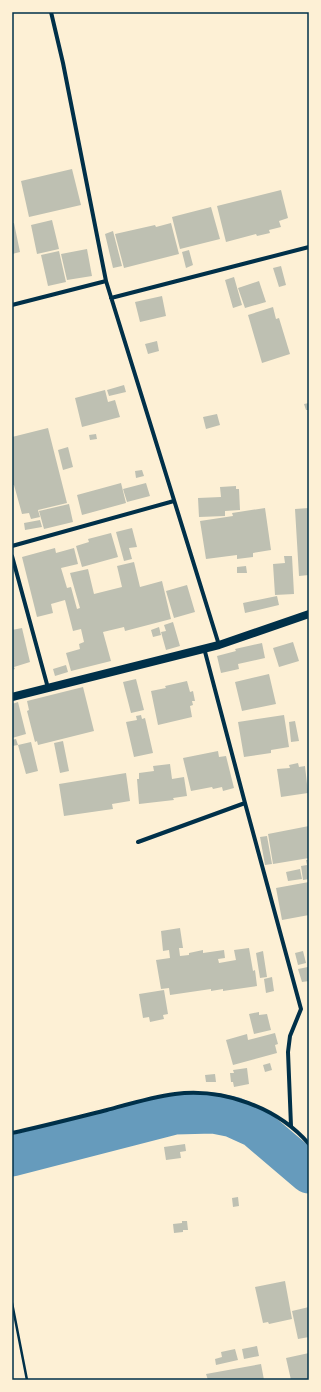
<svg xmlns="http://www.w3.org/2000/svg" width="321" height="1392" font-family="Roboto,sans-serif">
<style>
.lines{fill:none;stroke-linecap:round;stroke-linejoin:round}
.river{stroke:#669bbc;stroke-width:41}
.building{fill:#bec0b2}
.path{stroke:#003049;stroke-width:2.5}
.minor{stroke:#003049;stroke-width:4}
.secondary{stroke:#003049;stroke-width:8}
.neatline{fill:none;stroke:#003049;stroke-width:1.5}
</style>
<rect width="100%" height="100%" fill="#fdf0d5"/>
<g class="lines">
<!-- river -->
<path class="river" d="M 12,1156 L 175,1114 L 213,1113 L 233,1117 L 255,1127 L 309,1173"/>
</g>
<!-- building -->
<path class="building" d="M 72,169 L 81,205 L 29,217 L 21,181 Z
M 281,190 L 288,218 L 279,221 L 281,227 L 269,230 L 270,233 L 257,236 L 256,234 L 226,242 L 217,206 Z
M 211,207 L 220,239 L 180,249 L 172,217 Z
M 52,220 L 59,249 L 37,254 L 31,225 Z
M 12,223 L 14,223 L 20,252 L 12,254 Z
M 171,223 L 179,254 L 124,268 L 115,234 L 155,225 L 156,227 Z
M 113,231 L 122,266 L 113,268 L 105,234 Z
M 87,249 L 92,276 L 67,280 L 61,254 Z
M 189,250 L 193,265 L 186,268 L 182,252 Z
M 59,251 L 66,282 L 48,286 L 41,255 Z
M 281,266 L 286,285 L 279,287 L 273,268 Z
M 234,277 L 242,305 L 233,308 L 225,280 Z
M 259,281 L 266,302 L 245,308 L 238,288 Z
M 162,296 L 166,316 L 140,322 L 135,302 Z
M 273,307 L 276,319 L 279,318 L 290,354 L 262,363 L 248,315 Z
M 157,341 L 159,351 L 148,354 L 145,344 Z
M 124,385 L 126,392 L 109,396 L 107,390 Z
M 105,390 L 108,402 L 115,400 L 120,417 L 82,427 L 75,398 Z
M 309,403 L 309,410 L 306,410 L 304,404 Z
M 217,414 L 220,425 L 206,429 L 203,417 Z
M 48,428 L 67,503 L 38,510 L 40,517 L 31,519 L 29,513 L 22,514 L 14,485 L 12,485 L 12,437 Z
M 96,434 L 97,439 L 90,440 L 89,435 Z
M 68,447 L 73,467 L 63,470 L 58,450 Z
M 142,470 L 144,476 L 136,478 L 135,471 Z
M 121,483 L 126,503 L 82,515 L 77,495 Z
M 146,483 L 150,496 L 127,502 L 123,489 Z
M 236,486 L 236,489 L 239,489 L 240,510 L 225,511 L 225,516 L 199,517 L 198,498 L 221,497 L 220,487 Z
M 69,504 L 73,522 L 44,529 L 39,511 Z
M 265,508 L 271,550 L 253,553 L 253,557 L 237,559 L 237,555 L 206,559 L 200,521 L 233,516 L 232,513 Z
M 309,508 L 309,575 L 299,576 L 295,509 Z
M 40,520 L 42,527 L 25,530 L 24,523 Z
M 132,528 L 137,547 L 129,548 L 132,559 L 124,561 L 116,532 Z
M 111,533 L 118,557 L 82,567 L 76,546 L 89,542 L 88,539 Z
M 55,548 L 56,553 L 74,548 L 78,564 L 61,568 L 67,588 L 71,587 L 77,609 L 80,608 L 70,573 L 88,569 L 94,594 L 122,587 L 117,566 L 134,562 L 140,587 L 162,581 L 171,619 L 125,631 L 124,627 L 103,632 L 111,661 L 71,671 L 66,653 L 80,649 L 79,644 L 84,642 L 81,629 L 73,631 L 65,600 L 51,604 L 53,613 L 37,617 L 22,557 Z
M 284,556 L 292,556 L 294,594 L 275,595 L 273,564 L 285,563 Z
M 246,566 L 247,573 L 237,573 L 237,567 Z
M 187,585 L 195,612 L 174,618 L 166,591 Z
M 277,596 L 279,605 L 245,613 L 243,603 Z
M 173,622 L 180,646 L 166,650 L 161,632 L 166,631 L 164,625 Z
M 159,627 L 161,635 L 153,637 L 151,630 Z
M 22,628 L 30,662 L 14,667 L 15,669 L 12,670 L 12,630 Z
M 293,642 L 299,661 L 279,667 L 273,648 Z
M 262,643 L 265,658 L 238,664 L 239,669 L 221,673 L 217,656 L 236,651 L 235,649 Z
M 66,665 L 68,672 L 55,676 L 53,669 Z
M 269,674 L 276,704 L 242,711 L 235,682 Z
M 136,679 L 144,710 L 131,713 L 123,682 Z
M 187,681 L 190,692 L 193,691 L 195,701 L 192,701 L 193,705 L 190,706 L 192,717 L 158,725 L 151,691 L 166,688 L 165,686 Z
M 83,687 L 94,731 L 38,745 L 37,741 L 35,742 L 27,711 L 29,710 L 27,701 Z
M 18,702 L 26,734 L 12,738 L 12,704 Z
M 141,715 L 142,719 L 145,718 L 153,753 L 134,757 L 126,722 L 137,720 L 136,716 Z
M 284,715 L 289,747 L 271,750 L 271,753 L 244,757 L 238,722 Z
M 295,721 L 299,741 L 291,742 L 289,722 Z
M 16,739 L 18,745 L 12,746 L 12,740 Z
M 63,741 L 69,771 L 60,773 L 54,743 Z
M 31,742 L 38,771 L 26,774 L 18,745 Z
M 218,751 L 219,757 L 226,756 L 234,788 L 223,791 L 222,787 L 213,789 L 212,787 L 191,791 L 183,758 Z
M 298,763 L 299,767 L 305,766 L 308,793 L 281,797 L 277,769 L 290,768 L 289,765 Z
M 170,764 L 172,779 L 184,777 L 187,796 L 173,798 L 174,800 L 139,804 L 137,779 L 139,779 L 139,773 L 154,771 L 153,766 Z
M 126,773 L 130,801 L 112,804 L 113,809 L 64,816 L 59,784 Z
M 309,826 L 309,858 L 273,864 L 268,834 Z
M 267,836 L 272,864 L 265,865 L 260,837 Z
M 306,860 L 309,860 L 309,879 L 303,880 L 301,866 L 307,865 Z
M 300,869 L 302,879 L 288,881 L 286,872 Z
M 309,882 L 309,915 L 282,920 L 276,888 Z
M 180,928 L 183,948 L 179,948 L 180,956 L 189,955 L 189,953 L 203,950 L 203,953 L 224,950 L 225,958 L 218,959 L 219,963 L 236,960 L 234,950 L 249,948 L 253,971 L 255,970 L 257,986 L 223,991 L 223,989 L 211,991 L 211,989 L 170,995 L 169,988 L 161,989 L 156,960 L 170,958 L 169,950 L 163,951 L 161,931 Z
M 263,951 L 267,977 L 260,978 L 256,953 Z
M 303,951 L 306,963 L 298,965 L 295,953 Z
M 308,967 L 309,981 L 302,982 L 298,969 Z
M 272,977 L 274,991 L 266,993 L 264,979 Z
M 164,990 L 168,1014 L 163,1015 L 164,1019 L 150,1022 L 149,1017 L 143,1018 L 139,994 Z
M 259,1012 L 259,1015 L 267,1014 L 271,1030 L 254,1034 L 249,1014 Z
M 275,1033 L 278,1044 L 275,1045 L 277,1053 L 233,1065 L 226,1040 L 247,1034 L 248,1040 Z
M 270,1063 L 272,1070 L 265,1072 L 263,1065 Z
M 247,1068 L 249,1084 L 234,1087 L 233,1082 L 231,1082 L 230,1073 L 234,1073 L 233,1070 Z
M 215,1074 L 216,1082 L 206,1082 L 205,1075 Z
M 185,1144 L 186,1151 L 180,1152 L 181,1158 L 166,1160 L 164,1147 Z
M 238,1197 L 239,1206 L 233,1207 L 232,1198 Z
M 182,1221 L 187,1221 L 188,1230 L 183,1230 L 183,1232 L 174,1233 L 173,1224 L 182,1223 Z
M 285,1281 L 292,1319 L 269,1324 L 268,1322 L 263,1323 L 255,1287 Z
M 309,1307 L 309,1337 L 298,1339 L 292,1311 Z
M 257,1346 L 259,1356 L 244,1359 L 242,1349 Z
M 235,1349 L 238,1360 L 216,1365 L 215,1359 L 222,1357 L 221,1352 Z
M 309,1353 L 309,1380 L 291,1380 L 286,1358 Z
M 261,1364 L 264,1380 L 208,1380 L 206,1374 Z"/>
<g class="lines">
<!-- path -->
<path class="path" d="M 12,1303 L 27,1380"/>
<!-- minor -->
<path class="minor" d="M 51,12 L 63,63 L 106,281
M 111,298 L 309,247
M 12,305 L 106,281 L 219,645
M 12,546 L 174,501
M 12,556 L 48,688
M 204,648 L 245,803 L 301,1009 L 290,1036 L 288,1052 L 291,1126
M 138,842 L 245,803
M 12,1133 C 44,1126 75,1118 107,1110 C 129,1104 152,1097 175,1094 C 223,1088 277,1107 309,1144"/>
<!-- secondary -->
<path class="secondary" d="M 12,697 L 219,645 L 309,614"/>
</g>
<!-- border -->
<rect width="321" height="1392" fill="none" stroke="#fdf0d5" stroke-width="26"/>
<rect x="13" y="13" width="295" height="1366" class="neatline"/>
</svg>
